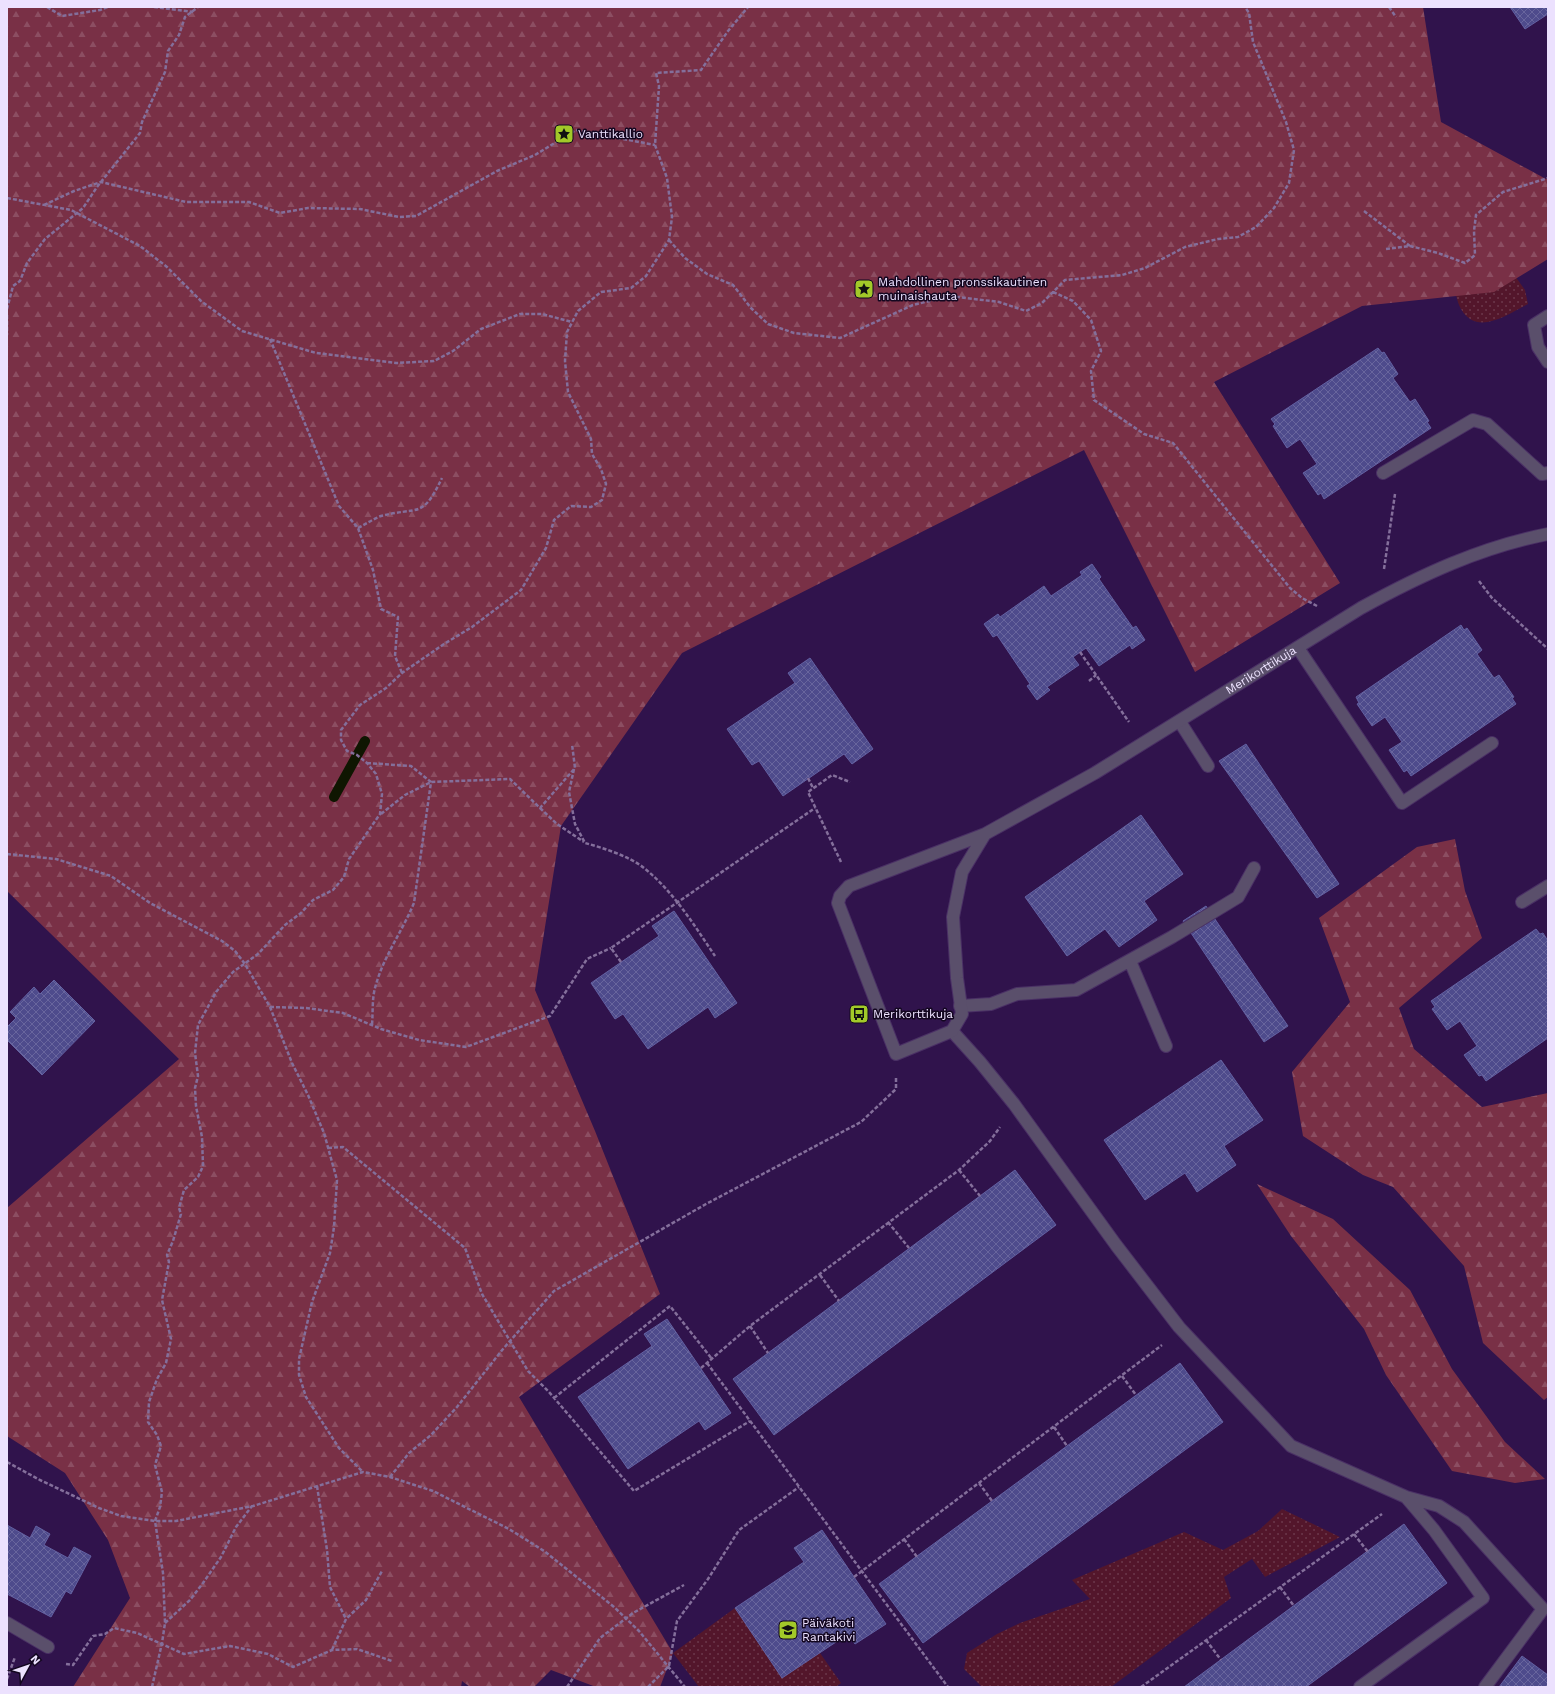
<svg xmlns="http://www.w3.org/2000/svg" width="1555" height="1694" font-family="'Work Sans',sans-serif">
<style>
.green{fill:url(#green-dots)}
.forest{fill:url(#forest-firs)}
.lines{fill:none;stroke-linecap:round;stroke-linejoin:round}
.stream{stroke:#0f1601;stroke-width:10}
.building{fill:url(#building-cross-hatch);stroke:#6260a1}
.lane-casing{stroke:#4a3065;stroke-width:14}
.street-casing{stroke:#4a3065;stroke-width:14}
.path{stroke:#846f9b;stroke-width:2.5;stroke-dasharray:4 2;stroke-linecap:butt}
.lane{stroke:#5a4f6b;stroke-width:12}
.street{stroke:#5a4f6b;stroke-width:12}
.labels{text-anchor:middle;stroke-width:3;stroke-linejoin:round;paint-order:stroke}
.poi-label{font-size:12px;fill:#ece1fe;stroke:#130720;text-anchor:start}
.street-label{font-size:12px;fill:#ece1fe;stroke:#130720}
</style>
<defs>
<pattern id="green-dots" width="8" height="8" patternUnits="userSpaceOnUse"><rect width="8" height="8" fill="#53162b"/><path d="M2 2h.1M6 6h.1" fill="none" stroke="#6c384b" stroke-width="1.8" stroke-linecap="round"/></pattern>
<pattern id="forest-firs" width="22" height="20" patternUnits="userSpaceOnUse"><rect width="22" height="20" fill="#793046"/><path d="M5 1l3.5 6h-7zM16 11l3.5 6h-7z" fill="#8c4e62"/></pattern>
<pattern id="building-cross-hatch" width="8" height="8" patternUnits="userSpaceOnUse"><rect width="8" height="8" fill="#4e4b8c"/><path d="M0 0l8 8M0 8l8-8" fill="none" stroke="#68659d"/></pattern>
</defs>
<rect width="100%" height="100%" fill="#30134c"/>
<!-- green -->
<path class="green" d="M 1510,269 L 1525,290 L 1528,304 C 1508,314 1477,337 1461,309 C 1457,302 1456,293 1453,285 Z
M 1282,1509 L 1340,1537 L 1265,1577 L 1252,1559 L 1224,1577 L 1231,1598 L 1111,1687 L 982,1687 L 964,1669 L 967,1653 L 997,1634 L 1020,1623 L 1090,1599 L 1072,1580 L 1184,1532 L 1223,1550 L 1258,1531 Z
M 735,1608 L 820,1653 L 841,1683 L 836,1687 L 699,1687 L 673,1653 Z"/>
<!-- forest -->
<path class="forest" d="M 7,7 L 1423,7 L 1441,122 L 1546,179 L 1548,178 L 1548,259 L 1494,292 L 1362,306 L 1214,382 L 1340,583 L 1195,672 L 1084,450 L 682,653 L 561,826 L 535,990 L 595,1131 L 660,1294 L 519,1397 L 673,1653 L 660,1687 L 596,1687 L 551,1670 L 534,1687 L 470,1687 L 462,1681 L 461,1687 L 73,1687 L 130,1598 L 108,1540 L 65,1473 L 7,1436 L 7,1208 L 179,1059 L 7,891 Z
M 1455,839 L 1465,891 L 1482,938 L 1399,1008 L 1414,1049 L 1482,1107 L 1548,1093 L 1548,1397 L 1544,1400 L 1483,1343 L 1464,1266 L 1393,1187 L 1363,1175 L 1303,1136 L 1292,1072 L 1350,1002 L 1319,918 L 1417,847 Z
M 1257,1184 L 1333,1219 L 1410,1290 L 1452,1369 L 1505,1442 L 1545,1479 L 1515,1483 L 1452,1471 L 1386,1375 L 1364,1329 L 1291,1236 Z"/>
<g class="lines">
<!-- stream -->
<path class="stream" d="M 334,797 L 365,741"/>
</g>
<!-- building -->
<path class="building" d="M 1510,7 L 1548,7 L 1548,14 L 1525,29 Z
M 1378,348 L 1382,353 L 1384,352 L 1398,374 L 1393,378 L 1410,402 L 1415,399 L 1429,421 L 1427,422 L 1431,428 L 1324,499 L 1321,493 L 1318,495 L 1303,473 L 1317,464 L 1300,439 L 1287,448 L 1273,426 L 1275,424 L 1271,419 Z
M 1092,564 L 1101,577 L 1099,579 L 1133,628 L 1136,626 L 1145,640 L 1132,649 L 1130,645 L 1099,666 L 1086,648 L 1073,657 L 1079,665 L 1047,687 L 1050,690 L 1037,700 L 1027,686 L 1030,684 L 997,635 L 993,637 L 984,624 L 998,614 L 1000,617 L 1044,586 L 1051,596 L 1082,575 L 1080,572 Z
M 1461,625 L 1464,630 L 1467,628 L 1482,650 L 1477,654 L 1494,678 L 1499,675 L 1514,697 L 1512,698 L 1516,704 L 1411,776 L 1407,770 L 1404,772 L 1389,750 L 1402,742 L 1385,717 L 1372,726 L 1357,704 L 1359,703 L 1356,697 Z
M 810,658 L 873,749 L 852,764 L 844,754 L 783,796 L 759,761 L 752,765 L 727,729 L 795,683 L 788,673 Z
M 1246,744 L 1339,884 L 1317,898 L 1219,761 Z
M 1141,815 L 1183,874 L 1144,901 L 1157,920 L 1119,947 L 1105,929 L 1067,956 L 1025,897 Z
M 1206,906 L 1288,1026 L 1264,1042 L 1183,921 Z
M 674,911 L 737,1003 L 715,1018 L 708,1007 L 648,1049 L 623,1014 L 615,1019 L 591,983 L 659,936 L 652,926 Z
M 1536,929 L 1540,934 L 1543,933 L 1548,941 L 1548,1038 L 1486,1081 L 1482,1075 L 1479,1076 L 1464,1055 L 1477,1046 L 1460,1021 L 1447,1030 L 1432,1009 L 1435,1007 L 1431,1001 Z
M 54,980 L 95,1021 L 42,1075 L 7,1040 L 7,1027 L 16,1018 L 10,1012 L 34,987 L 40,994 Z
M 1221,1060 L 1263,1120 L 1224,1146 L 1236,1165 L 1197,1192 L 1185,1173 L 1145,1200 L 1104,1140 Z
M 1015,1170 L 1056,1225 L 774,1435 L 733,1379 Z
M 667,1319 L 731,1413 L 705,1430 L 699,1421 L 628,1469 L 578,1397 L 652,1346 L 644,1334 Z
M 1180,1363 L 1223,1422 L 923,1643 L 879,1584 Z
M 1404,1524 L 1447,1583 L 1306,1687 L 1184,1687 Z
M 7,1525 L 30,1538 L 36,1526 L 50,1534 L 44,1545 L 68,1558 L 74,1547 L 91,1556 L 71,1594 L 66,1591 L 51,1617 L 7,1594 Z
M 822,1530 L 886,1624 L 855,1644 L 848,1634 L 782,1678 L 735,1608 L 804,1562 L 794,1548 Z
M 1522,1656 L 1548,1675 L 1548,1687 L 1499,1687 Z"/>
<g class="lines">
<defs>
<path id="lane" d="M 1548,316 L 1534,325 L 1538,347 L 1548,362
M 1383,473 L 1473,420 L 1487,424 L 1542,474 L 1548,473
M 1298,648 L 1402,803 L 1492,743
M 1180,722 L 1208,766
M 1522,902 L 1548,886
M 1130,961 L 1166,1046
M 960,1006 L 991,1004 L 1017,994 L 1076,990 L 1172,937 L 1238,897 L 1254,868
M 952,1031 L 980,1062 L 1014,1104 L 1116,1245 L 1179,1327 L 1291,1446 L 1406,1497 L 1439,1506 L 1464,1522 L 1543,1609 L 1485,1687
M 7,1623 L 48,1647
M 1360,1687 L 1483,1598 L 1434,1530 L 1406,1497"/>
<g id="street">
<path id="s1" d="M 985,834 L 962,872 L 953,917 L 957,978 L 962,1014 L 952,1031 L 896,1054 L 838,903 L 840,896 L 849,886 L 985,834 L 1095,773 L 1361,608 C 1421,575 1481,547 1548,534"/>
</g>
</defs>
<!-- lane casing -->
<use href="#lane" class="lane-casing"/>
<!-- street casing -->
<use href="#street" class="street-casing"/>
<!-- path -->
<path class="path" d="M 47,7 L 62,16 L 100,10 L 108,7
M 154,7 L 193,12
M 1389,7 L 1396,17
M 7,198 L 71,210 L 140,246 L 167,267 L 201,301 L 242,331 L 316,353 L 396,363 L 434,361 L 453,351 L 481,329 L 520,314 L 542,314 L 572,322
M 44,205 L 74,191 L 101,182 L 186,202 L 249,202 L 280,213 L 308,208 L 360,209 L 399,217 L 416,216 L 497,171 L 535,155 L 576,130 L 655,145
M 1364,211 L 1410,246
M 669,240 L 685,258 L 707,274 L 733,285 L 751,308 L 768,324 L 794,333 L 840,338 L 913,305 L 950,296 L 999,302 L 1026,311 L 1042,303 L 1065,280 L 1122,275 L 1145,268 L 1185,247 L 1218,239 L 1238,237 L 1256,227 L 1274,208 L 1289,183 L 1294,150 L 1286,122 L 1253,42 L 1249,13 L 1245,7
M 1386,249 L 1410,246 L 1438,253 L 1465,263 L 1475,255 L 1474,231 L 1476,215 L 1503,192 L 1548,178
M 1053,292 L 1073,301 L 1091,320 L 1101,351 L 1091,371 L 1094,400 L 1144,434 L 1173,443 L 1290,588 L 1302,598 L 1317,606
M 7,309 L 13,286 L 20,281 L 27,263 L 45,239 L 83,208 L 97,187 L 140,133 L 142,122 L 165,72 L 168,51 L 179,35 L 185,17 L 198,7
M 7,315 L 7,335
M 270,339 L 339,506 L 358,528 L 373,570 L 381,609 L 398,617 L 395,656 L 402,673
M 358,528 C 366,524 373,519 381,516 C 419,506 422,520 442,478
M 1384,569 L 1395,494
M 1479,581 L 1492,598 L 1548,649
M 1080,652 L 1129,722
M 1089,681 L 1096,675
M 367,763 L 411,766 L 431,782 L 414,903 C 402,932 383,957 375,988 C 372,999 373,1013 372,1025
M 574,769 L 569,792 L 575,824 L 585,843 C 603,848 629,856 644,868 C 674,892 694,925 715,956
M 808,778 L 813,788
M 540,808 L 557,824 L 584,842
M 381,814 L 405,795 L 431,782 L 510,779 L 540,808 L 575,768 L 572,744
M 7,854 L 56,859 L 111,876 L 150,903 L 222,941 L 235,951 L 245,964 L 270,1007 L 292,1063 L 308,1095 L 324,1133 L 337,1180 L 334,1227 L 330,1253 L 312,1302 L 299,1359 L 299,1375 L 306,1397 L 339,1448 L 363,1472
M 841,862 L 808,792 L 832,775 L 850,782
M 621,962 L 611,948 L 815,808
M 270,1007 L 306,1008 L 343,1013 L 381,1029 L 419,1040 L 466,1047 L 550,1016 L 587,959 L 611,948
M 328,1148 L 343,1147 L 465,1248 L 482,1294 L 528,1371 L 549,1392 L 634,1491 L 750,1421
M 959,1170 L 980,1196
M 888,1222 L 909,1248
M 820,1275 L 839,1301
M 750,1326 L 768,1353
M 707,1363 L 948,1687
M 701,1368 L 750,1326 L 959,1170 L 990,1141 L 1000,1127
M 1122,1376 L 1136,1395
M 554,1398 L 670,1306 L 712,1359
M 1054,1427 L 1067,1446
M 7,1462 L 40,1480 L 99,1508 L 121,1516 L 155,1521 L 176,1521 L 253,1506 L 363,1472 L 390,1477 L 433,1491 L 509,1529 L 544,1551 L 614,1607 L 639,1631 L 685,1687
M 390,1477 L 409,1453 L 431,1435 L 457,1407 L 503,1349 L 554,1291 L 706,1204 L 861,1122 L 896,1089 L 896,1078
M 979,1483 L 992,1501
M 317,1486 L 327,1550 L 330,1587 L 346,1619
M 1354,1534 L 1368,1552
M 904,1539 L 917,1557
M 854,1577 L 1162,1345
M 1280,1587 L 1294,1606
M 165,1623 L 190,1600 L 203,1583 L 221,1557 L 236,1527 L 252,1506
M 1206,1640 L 1221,1660
M 332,1650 L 346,1619 L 366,1600 L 382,1571
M 66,1664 L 73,1665 L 93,1636 L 105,1634 L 114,1628 L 137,1633 L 184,1654 L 230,1646 L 268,1654 L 293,1667 L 332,1650 L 357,1649 L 392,1661
M 7,1679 L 15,1657
M 152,1687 L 162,1643 L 165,1623 L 163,1573 L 155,1521 L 160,1507 L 162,1492 L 155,1465 L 161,1446 L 157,1435 L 148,1422 L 149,1402 L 157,1379 L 166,1363 L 171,1339 L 162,1300 L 169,1262 L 167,1255 L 173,1241 L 181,1214 L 179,1208 L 184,1190 L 198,1177 L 203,1166 L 202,1137 L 196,1106 L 195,1088 L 198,1076 L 195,1053 L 198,1025 L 216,992 L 233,972 L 258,954 L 285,925 L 301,913 L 313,900 L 333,890 L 344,877 L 349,859 L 380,814 L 382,794 L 376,774 L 367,763 L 357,755 L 347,751 L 341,740 L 341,730 L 360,705 L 386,688 L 402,673 L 444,644 L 472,627 L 521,590 L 546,548 L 554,520 L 571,506 L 591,507 L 602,500 L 606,484 L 601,469 L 592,454 L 591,439 L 568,392 L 565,361 L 567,332 L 578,311 L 601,292 L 631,288 L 646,276 L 669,240 L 672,217 L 667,178 L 655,145 L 659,86 L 656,73 L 701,70 L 728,31 L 748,7
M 567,1687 L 600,1638 L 633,1613 L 684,1585
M 648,1687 L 669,1666 L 677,1621 L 708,1579 L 739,1530 L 799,1487
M 1141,1687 L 1382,1514"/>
<!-- lane -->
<use href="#lane" class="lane"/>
<!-- street -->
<use href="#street" class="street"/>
</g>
<!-- icons -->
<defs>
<symbol id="sight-square" viewBox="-11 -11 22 22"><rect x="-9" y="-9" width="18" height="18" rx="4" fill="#a2c929" stroke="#130720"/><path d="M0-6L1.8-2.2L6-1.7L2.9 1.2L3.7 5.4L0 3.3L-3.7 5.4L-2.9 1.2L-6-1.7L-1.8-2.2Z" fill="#111"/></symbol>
<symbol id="bus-square" viewBox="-11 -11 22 22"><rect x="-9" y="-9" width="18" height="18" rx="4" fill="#a2c929" stroke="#130720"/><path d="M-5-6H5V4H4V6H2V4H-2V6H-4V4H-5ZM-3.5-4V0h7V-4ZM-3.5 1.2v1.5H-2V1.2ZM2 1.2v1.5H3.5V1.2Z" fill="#111"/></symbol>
<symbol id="school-square" viewBox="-11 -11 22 22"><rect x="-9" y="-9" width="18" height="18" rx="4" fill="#a2c929" stroke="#130720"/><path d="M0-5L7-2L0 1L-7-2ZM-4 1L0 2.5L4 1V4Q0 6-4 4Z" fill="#111"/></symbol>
</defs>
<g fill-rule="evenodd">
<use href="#sight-square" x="553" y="123" width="22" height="22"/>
<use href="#sight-square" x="853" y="278" width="22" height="22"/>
<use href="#bus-square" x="848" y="1003" width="22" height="22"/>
<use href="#school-square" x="777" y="1619" width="22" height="22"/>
</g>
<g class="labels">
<!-- poi labels -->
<g class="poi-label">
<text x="578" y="138">Vanttikallio</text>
<text x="878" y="286">Mahdollinen pronssikautinen<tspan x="878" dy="14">muinaishauta</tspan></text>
<text x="873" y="1018">Merikorttikuja</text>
<text x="802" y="1627">Päiväkoti<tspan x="802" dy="14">Rantakivi</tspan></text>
</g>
<!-- street labels -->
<g class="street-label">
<text dy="4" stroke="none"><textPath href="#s1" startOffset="917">Merikorttikuja</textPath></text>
</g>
</g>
<!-- border -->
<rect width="1555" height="1694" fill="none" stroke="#ece1fe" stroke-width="16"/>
<!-- north arrow -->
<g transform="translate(28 1666) rotate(50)" stroke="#130720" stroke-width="3" paint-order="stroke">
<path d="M0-3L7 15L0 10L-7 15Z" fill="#ece1fe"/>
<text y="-6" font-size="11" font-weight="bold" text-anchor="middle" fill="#ece1fe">N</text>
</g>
</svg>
